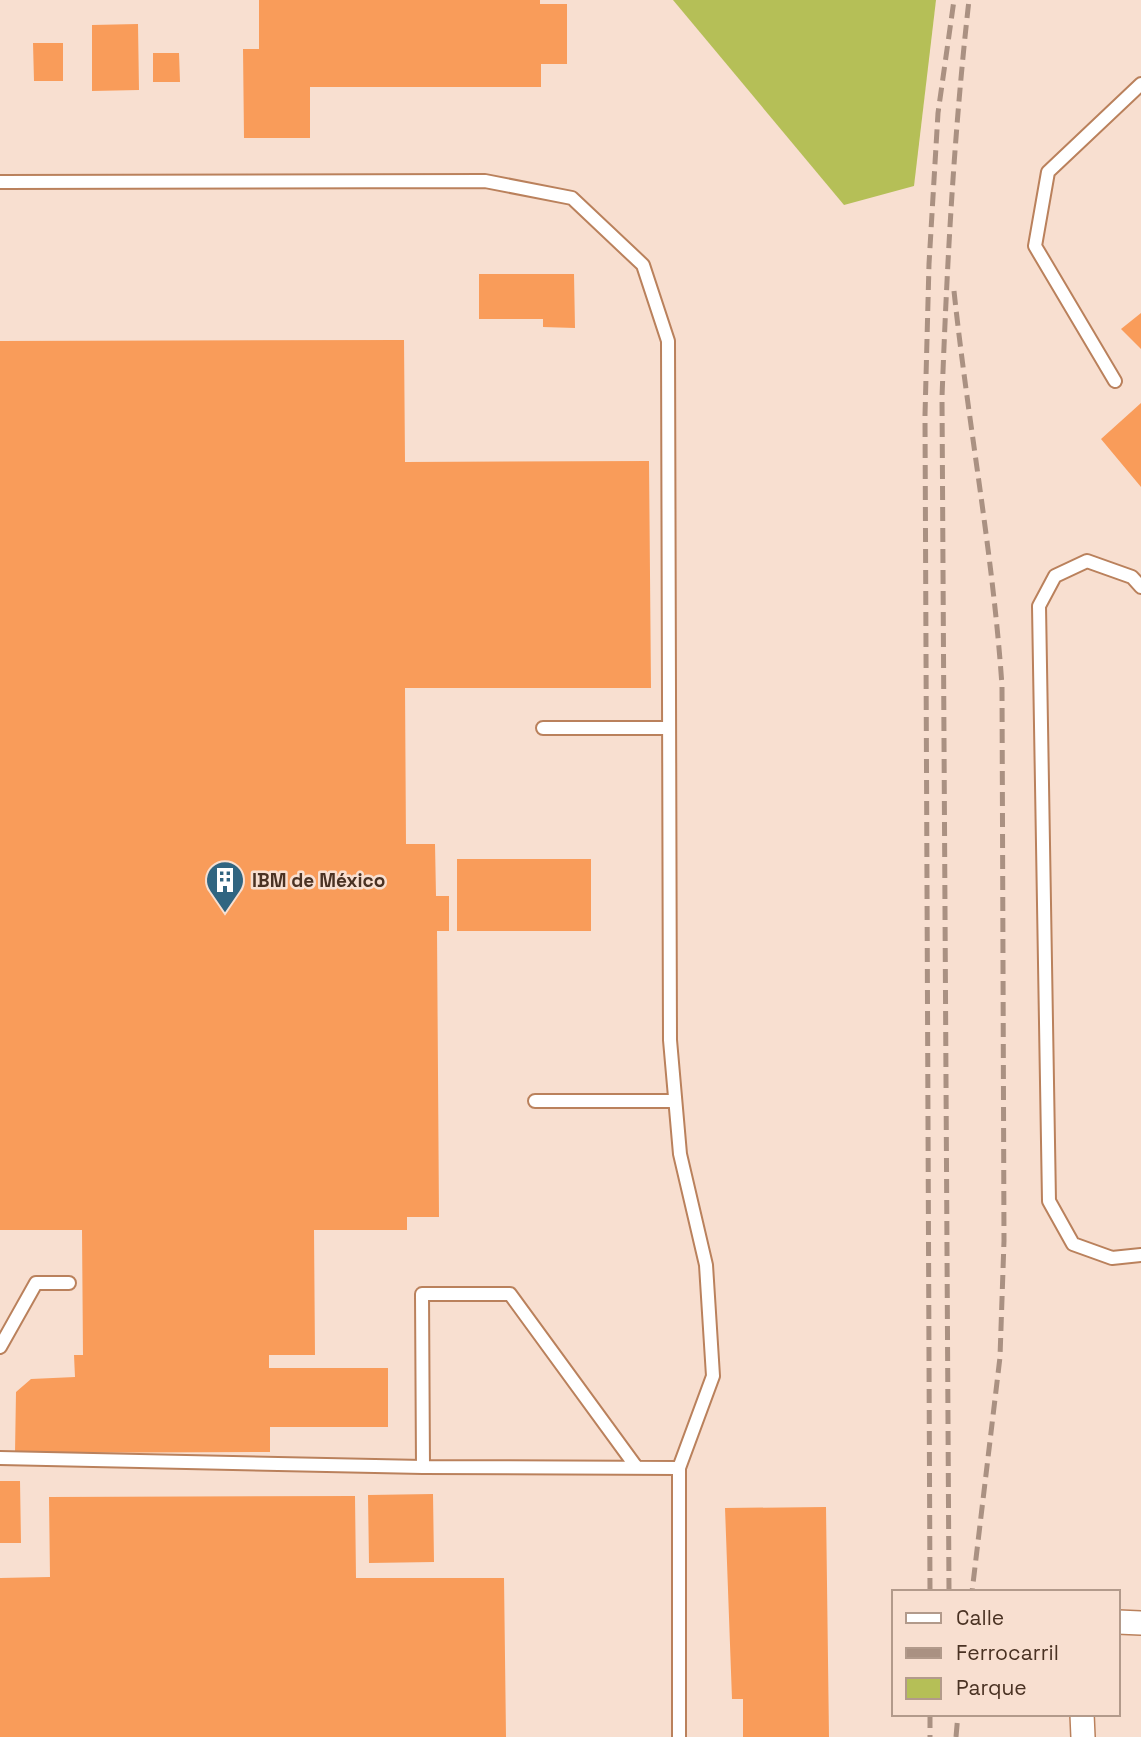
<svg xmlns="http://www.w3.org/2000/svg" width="1141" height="1737" font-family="'Space Grotesk',sans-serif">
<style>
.green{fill:#b5bf57}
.building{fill:#f99c5a}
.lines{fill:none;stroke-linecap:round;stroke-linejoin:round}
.service-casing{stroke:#ba815c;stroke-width:16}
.minor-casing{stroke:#ba815c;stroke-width:26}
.service{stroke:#fff;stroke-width:12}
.minor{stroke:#fff;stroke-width:23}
.rail{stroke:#aa9182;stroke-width:5;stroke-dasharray:14 7;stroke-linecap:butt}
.labels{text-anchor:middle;stroke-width:5;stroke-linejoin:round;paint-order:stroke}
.poi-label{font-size:19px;font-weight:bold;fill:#4a3223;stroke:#f8dfd0;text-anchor:start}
</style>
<rect width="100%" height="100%" fill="#f8dfd0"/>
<!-- green -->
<path class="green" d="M 673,0 L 936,0 L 914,186 L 844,205 Z"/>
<!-- building -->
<path class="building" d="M 259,0 L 540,0 L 540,4 L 567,4 L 567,64 L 541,64 L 541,87 L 310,87 L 310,138 L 244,138 L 243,49 L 259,49 Z
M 138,24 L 139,90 L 92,91 L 92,25 Z
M 33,43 L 63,43 L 63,81 L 34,81 Z
M 153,53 L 179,53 L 180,82 L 153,82 Z
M 479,274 L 574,274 L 575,328 L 543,327 L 543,319 L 479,319 Z
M 1141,313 L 1141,349 L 1121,329 Z
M 404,340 L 405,462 L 649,461 L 651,688 L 405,688 L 406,844 L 435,844 L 436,896 L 449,896 L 449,931 L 437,931 L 439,1217 L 407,1217 L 407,1230 L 314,1230 L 315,1355 L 269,1355 L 269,1368 L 388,1368 L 388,1427 L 270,1427 L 270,1452 L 15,1453 L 16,1392 L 31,1379 L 75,1377 L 74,1355 L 83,1355 L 82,1230 L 0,1230 L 0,341 Z
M 1141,403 L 1141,487 L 1101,439 Z
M 457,859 L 591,859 L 591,931 L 457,931 Z
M 0,1481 L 20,1481 L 21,1543 L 0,1543 Z
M 433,1494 L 434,1562 L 369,1563 L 368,1495 Z
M 355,1496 L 356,1578 L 504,1578 L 506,1737 L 0,1737 L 0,1578 L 50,1577 L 49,1497 Z
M 826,1507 L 829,1737 L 743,1737 L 743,1699 L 732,1699 L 725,1508 Z"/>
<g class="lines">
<defs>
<path id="service" d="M 0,182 L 485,181 L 572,198 L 643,265 L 668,341 L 670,1040 L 680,1154 L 706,1265 L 713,1376 L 679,1468 L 679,1737
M 1115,381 L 1035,246 L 1048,172 L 1141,84
M 1141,587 L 1132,577 L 1087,561 L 1055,576 L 1039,606 L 1049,1201 L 1073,1244 L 1112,1258 L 1141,1255
M 543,728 L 669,728
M 535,1101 L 675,1101
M 0,1347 L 36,1283 L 69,1283
M 0,1458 L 423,1467 L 679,1468
M 423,1467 L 422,1294 L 510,1294 L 637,1468"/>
<path id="minor" d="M 1118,1622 L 1141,1623
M 1082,1714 L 1083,1737"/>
</defs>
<!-- service casing -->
<use href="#service" class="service-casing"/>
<!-- minor casing -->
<use href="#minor" class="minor-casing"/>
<!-- service -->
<use href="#service" class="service"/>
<!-- minor -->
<use href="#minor" class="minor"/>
<!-- rail -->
<path class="rail" d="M 954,291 C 968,423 993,554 1002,686 L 1004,1241 L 1000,1357 L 972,1592
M 930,1592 L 925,415 L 929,264 L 938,113 L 954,0
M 949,1592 L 942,397 C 947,264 954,132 969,0
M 930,1714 L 930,1737
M 956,1737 L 958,1714"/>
</g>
<!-- icons -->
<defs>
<symbol id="building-pin" viewBox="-11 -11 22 30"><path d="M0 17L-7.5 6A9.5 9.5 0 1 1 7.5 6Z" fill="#306581" stroke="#f8dfd0"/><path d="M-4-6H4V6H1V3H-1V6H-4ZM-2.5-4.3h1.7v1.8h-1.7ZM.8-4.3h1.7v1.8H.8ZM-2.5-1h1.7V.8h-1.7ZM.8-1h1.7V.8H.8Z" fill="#fff"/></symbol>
</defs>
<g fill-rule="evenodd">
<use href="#building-pin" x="203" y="858" width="44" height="60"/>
</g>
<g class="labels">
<!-- poi labels -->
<g class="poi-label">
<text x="252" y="887">IBM de México</text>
</g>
</g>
<!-- legend -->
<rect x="892" y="1590" width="228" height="126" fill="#f8dfd0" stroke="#b29a8b" stroke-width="2"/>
<rect x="906" y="1613" width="35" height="10" fill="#ffffff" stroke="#b29a8b" stroke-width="2"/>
<text x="956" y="1625" font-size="21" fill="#4a3223">Calle</text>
<rect x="906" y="1648" width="35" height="10" fill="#aa9182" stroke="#b29a8b" stroke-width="2"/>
<text x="956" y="1660" font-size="21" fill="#4a3223">Ferrocarril</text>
<rect x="906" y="1678" width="35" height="21" fill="#b5bf57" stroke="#b29a8b" stroke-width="2"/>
<text x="956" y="1695" font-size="21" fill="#4a3223">Parque</text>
</svg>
